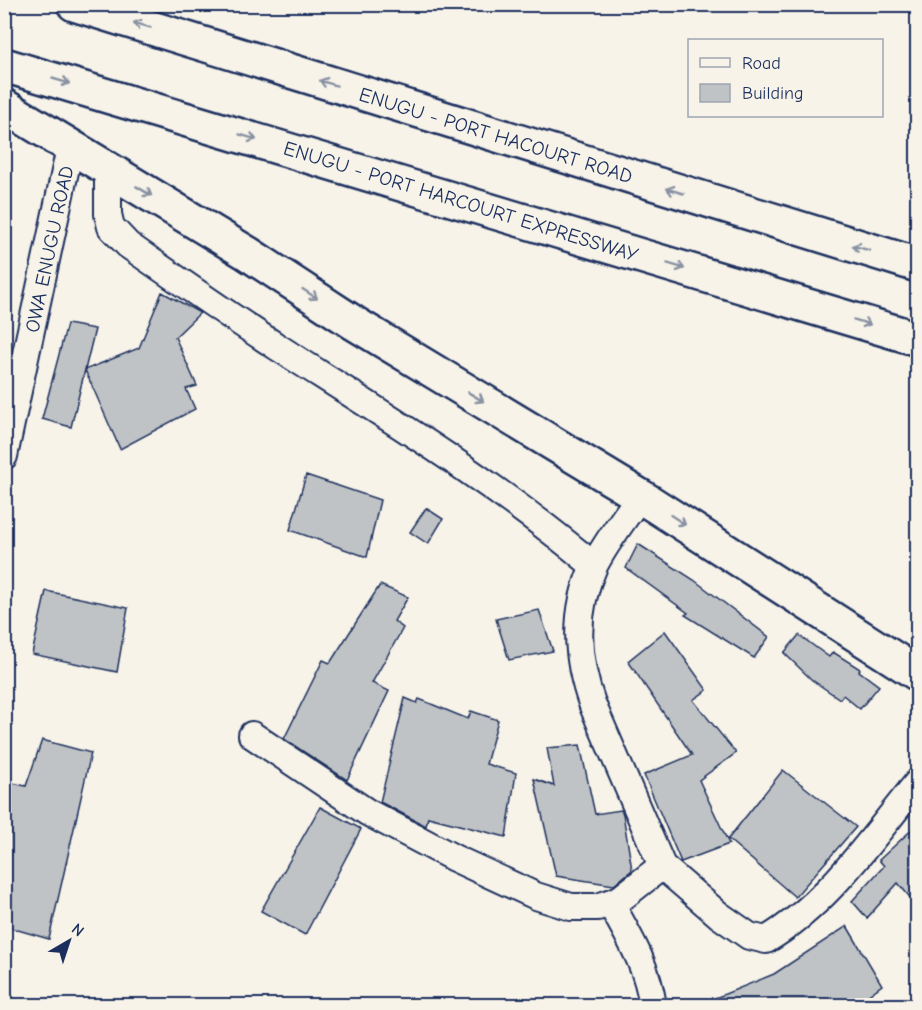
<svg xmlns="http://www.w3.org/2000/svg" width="922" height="1010" font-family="'Comic Neue',sans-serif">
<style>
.building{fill:#c0c3c5;stroke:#1b2f5e;stroke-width:1.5}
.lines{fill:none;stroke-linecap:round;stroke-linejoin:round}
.street-casing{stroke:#1b2f5e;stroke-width:30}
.highway-casing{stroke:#1b2f5e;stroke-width:38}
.street{stroke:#f7f3e8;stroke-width:26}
.highway{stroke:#f7f3e8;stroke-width:33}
.oneway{stroke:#8991a3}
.labels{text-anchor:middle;stroke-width:6;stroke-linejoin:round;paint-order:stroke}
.street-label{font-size:20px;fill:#1b2f5e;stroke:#f7f3e8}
</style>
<rect width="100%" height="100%" fill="#f7f3e8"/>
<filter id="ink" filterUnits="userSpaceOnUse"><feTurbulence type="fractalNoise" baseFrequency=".0167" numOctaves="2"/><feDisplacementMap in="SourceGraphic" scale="12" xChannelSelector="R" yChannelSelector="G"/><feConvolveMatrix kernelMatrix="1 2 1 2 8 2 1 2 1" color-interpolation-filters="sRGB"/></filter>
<g filter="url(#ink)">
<!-- building -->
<path class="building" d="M 162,292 L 200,313 L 175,337 L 197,386 L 186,389 L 195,409 L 120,449 L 85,370 L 139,348 Z
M 67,324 L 95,329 L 71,427 L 42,419 Z
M 306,475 L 380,500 L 367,557 L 290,530 Z
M 426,508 L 443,519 L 428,544 L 410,532 Z
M 638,544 L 694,580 L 769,637 L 754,658 L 685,615 L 688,613 L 626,568 Z
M 380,585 L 408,597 L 394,621 L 403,628 L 372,683 L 389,691 L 347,780 L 284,739 L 323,660 L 330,663 Z
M 46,591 L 128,608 L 117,672 L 32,654 Z
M 539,610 L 553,651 L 509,660 L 496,619 Z
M 665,631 L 707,690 L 693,700 L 736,753 L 699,780 L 729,844 L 681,862 L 644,775 L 692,755 L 628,661 Z
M 799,635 L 829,657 L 833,652 L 860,669 L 859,671 L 879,686 L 860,709 L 843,695 L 840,699 L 812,680 L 784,653 Z
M 405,698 L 417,703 L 419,699 L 468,719 L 471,711 L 498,720 L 486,764 L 516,773 L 506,837 L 428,817 L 426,826 L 380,802 Z
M 42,740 L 91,753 L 49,939 L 4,926 L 4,781 L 26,786 Z
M 580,745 L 595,814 L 621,810 L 623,814 L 632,870 L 614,885 L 556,876 L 534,779 L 554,786 L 547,748 Z
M 783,770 L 856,827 L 795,897 L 728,839 Z
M 320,807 L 361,829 L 305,935 L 261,911 Z
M 918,824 L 918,907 L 898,883 L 867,918 L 852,901 L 884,866 L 879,860 Z
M 847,926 L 882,985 L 855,1005 L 698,1005 L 774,974 Z"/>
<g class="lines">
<defs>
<path id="street" d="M 108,169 L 108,214 L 111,227 L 128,245 C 178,280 228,315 279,348 C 387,417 496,483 594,566
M 4,456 L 70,148 L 53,141
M 640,496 C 625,518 606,542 594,566 C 573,612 576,660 593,706 L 662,866 L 719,915 L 749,936 L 766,940 C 829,903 872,837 918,782
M 252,735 L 367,812 L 454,858 L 536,896 L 571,907 L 598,907 L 620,899 L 662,866
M 611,904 C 630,939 647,965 653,1006"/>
<path id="highway" d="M 74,4 L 918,265
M 4,65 L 918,339
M 4,106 L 247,253 L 354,323 L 640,496 L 918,674"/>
</defs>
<!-- street casing -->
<use href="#street" class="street-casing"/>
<!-- highway casing -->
<use href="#highway" class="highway-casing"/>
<!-- street -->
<use href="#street" class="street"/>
<!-- highway -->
<use href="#highway" class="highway"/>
</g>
<!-- one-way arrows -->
<defs><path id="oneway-shaft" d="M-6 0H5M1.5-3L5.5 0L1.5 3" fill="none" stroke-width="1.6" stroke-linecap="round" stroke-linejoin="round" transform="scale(1.5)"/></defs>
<g class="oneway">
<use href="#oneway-shaft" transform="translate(142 25) rotate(-163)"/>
<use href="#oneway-shaft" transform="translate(61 81) rotate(16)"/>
<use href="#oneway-shaft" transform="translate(328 83) rotate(-163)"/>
<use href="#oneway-shaft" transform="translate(248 137) rotate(17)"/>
<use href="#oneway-shaft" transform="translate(144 191) rotate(31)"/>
<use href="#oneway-shaft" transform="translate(675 191) rotate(-163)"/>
<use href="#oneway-shaft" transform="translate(861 248) rotate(-164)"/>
<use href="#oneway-shaft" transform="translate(676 266) rotate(17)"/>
<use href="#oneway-shaft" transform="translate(310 294) rotate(33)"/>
<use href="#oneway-shaft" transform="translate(862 322) rotate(17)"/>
<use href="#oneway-shaft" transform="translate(476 397) rotate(31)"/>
<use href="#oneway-shaft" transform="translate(678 520) rotate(33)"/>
</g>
</g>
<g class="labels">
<!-- street labels -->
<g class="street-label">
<text transform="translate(496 135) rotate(17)" y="7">ENUGU - PORT HACOURT ROAD</text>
<text transform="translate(461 201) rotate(17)" y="7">ENUGU - PORT HARCOURT EXPRESSWAY</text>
<text transform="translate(49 249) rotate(-78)" y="7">OWA ENUGU ROAD</text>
</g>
</g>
<!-- margin -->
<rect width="922" height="1010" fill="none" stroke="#f7f3e8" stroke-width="24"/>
<rect x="12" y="12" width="898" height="986" fill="none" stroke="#1b2f5e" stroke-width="2" filter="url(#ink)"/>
<!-- legend -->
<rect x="688" y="39" width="195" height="78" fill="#f7f3e8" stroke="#9fa5b1" stroke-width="1.5"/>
<rect x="700" y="58" width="30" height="9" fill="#f7f3e8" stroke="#9fa5b1" stroke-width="1.5"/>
<text x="742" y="69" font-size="18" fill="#1b2f5e">Road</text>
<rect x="700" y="84" width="30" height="18" fill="#c0c3c5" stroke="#9fa5b1" stroke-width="1.5"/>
<text x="742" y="99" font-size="18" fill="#1b2f5e">Building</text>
<!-- north arrow -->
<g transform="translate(69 941) rotate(39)" stroke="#f7f3e8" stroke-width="4.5" paint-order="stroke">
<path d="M0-4.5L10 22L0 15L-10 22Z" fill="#1b2f5e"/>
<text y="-9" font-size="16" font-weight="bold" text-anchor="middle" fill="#1b2f5e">N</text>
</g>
</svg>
